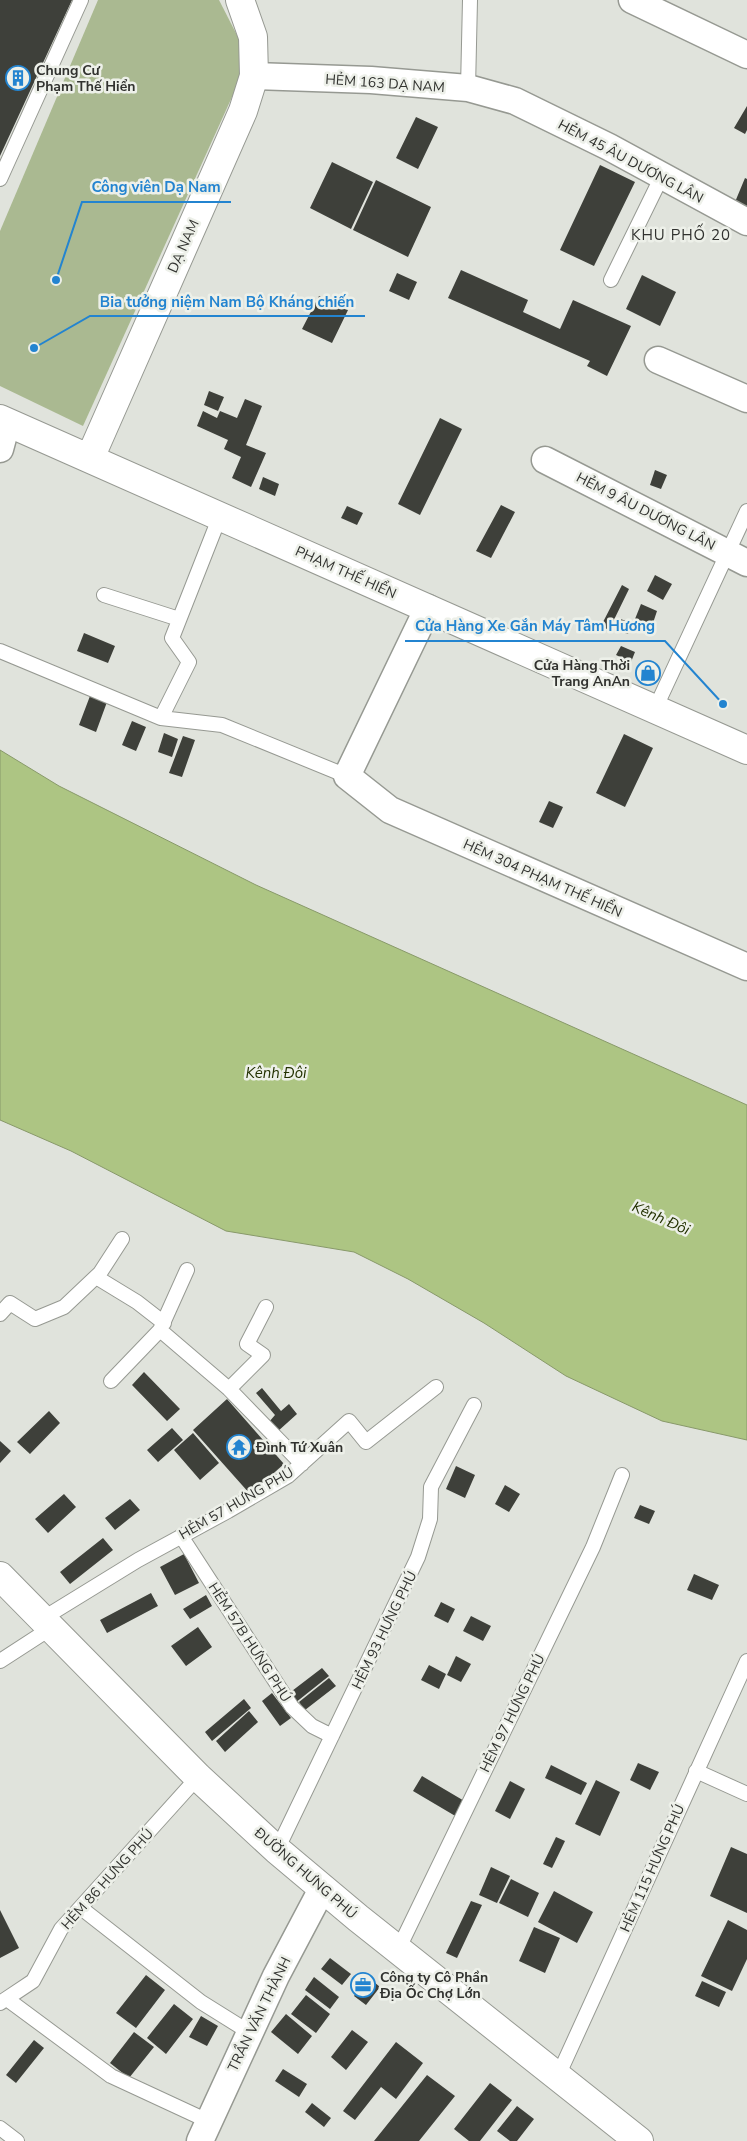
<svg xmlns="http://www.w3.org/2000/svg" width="747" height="2141" font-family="'Nunito Sans',sans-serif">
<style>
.green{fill:#aab991}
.water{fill:#adc583;stroke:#88996a}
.building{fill:#3e403a}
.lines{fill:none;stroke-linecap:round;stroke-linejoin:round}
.service-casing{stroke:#969992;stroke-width:16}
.minor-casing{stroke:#969992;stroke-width:29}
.secondary-casing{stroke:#969992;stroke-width:30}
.service{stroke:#fff;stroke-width:14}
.minor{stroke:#fff;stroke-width:26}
.secondary{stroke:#fff;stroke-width:28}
.labels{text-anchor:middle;stroke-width:5;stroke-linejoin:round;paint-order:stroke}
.poi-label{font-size:14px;font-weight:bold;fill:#31322f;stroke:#edf0e9;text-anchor:start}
.street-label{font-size:14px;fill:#31322f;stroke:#edf0e9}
.neighbourhood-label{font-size:15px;letter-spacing:1px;fill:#31322f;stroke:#edf0e9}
.water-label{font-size:15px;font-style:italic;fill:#233100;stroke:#edf0e9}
.leader{fill:none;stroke:#2384d0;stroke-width:2}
.callout-dot{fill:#2384d0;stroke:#edf0e9;stroke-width:2}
.callout-label{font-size:15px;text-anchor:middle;font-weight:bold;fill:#2384d0;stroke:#edf0e9;stroke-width:5;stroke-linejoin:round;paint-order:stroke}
</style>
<rect width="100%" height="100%" fill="#e0e3dc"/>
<!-- green -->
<path class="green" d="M 98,0 L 219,0 L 240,41 L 246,66 L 83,426 L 0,386 L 0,231 Z"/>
<!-- water -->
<path class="water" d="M 0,750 L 59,786 L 256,885 L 747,1105 L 747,1440 L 662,1421 L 566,1376 L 484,1323 L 408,1279 L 354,1252 L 226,1231 L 71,1151 L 0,1120 Z"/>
<!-- building -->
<path class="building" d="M 0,0 L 72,0 L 0,156 Z
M 747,106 L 747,130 L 745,134 L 734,128 Z
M 416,117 L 438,127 L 418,169 L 396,158 Z
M 332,162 L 373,182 L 351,229 L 310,208 Z
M 600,165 L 635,182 L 594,266 L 560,250 Z
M 745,178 L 747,179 L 747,208 L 735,202 Z
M 376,180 L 431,207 L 408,257 L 353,230 Z
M 461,270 L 528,300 L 523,312 L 560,329 L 573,300 L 631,326 L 607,376 L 587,366 L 590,361 L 448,298 Z
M 397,273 L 417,282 L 409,300 L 389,291 Z
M 642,275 L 676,292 L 660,326 L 626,309 Z
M 319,296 L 348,310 L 332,343 L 302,329 Z
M 209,391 L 224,397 L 218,411 L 204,405 Z
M 245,399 L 262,406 L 246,445 L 266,453 L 251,487 L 232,478 L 241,457 L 224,449 L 228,440 L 197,426 L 203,411 L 217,418 L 220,411 L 237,418 Z
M 440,418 L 462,429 L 420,515 L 398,504 Z
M 655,470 L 667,475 L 661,489 L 650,485 Z
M 263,477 L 279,484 L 275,496 L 259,489 Z
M 501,505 L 515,512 L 491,558 L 476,551 Z
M 347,506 L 363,513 L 357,525 L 341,518 Z
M 655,575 L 672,584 L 663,600 L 647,591 Z
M 622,585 L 629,589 L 609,630 L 601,626 Z
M 641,604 L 657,611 L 652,626 L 635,619 Z
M 618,618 L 631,623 L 628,634 L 615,630 Z
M 84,633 L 115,646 L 108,663 L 77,651 Z
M 621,646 L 635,652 L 631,662 L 616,655 Z
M 90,696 L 107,702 L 96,732 L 79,725 Z
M 132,721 L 146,727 L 136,751 L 122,745 Z
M 164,733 L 178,739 L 172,757 L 158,752 Z
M 624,734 L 653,748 L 625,807 L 596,793 Z
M 183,736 L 195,740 L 182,777 L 169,773 Z
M 549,801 L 563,807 L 553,828 L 539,822 Z
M 144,1372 L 180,1409 L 167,1421 L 132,1385 Z
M 262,1388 L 281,1411 L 289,1404 L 297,1414 L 277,1432 L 269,1422 L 275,1415 L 256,1393 Z
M 227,1399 L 284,1464 L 250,1494 L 193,1430 Z
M 49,1411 L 60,1423 L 30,1454 L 17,1442 Z
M 172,1428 L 183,1440 L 158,1462 L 147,1450 Z
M 193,1433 L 219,1463 L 200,1480 L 174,1450 Z
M 0,1441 L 11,1451 L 0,1463 Z
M 456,1466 L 475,1475 L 465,1498 L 446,1489 Z
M 505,1485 L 520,1494 L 509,1512 L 495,1504 Z
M 64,1494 L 76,1507 L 48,1533 L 35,1519 Z
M 130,1499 L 140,1510 L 115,1530 L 105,1518 Z
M 640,1505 L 655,1511 L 649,1524 L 634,1518 Z
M 103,1538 L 113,1550 L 70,1584 L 60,1572 Z
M 184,1554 L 199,1583 L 175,1595 L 160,1567 Z
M 694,1574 L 719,1585 L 712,1600 L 687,1590 Z
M 151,1593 L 158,1606 L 107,1633 L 100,1620 Z
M 206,1595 L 212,1606 L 190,1619 L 183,1609 Z
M 441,1602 L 455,1609 L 448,1623 L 434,1616 Z
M 471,1616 L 491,1626 L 483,1641 L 463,1631 Z
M 198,1627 L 212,1647 L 186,1666 L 171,1646 Z
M 456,1656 L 471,1664 L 461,1682 L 447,1675 Z
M 429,1665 L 446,1674 L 439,1689 L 421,1680 Z
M 322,1668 L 329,1676 L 295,1703 L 288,1694 Z
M 329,1678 L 336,1686 L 305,1710 L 299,1702 Z
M 272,1693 L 291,1718 L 280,1726 L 262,1701 Z
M 244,1699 L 251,1708 L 212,1741 L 205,1732 Z
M 249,1711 L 258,1722 L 225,1752 L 216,1741 Z
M 638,1763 L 659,1772 L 650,1790 L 630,1780 Z
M 551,1765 L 587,1783 L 581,1795 L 545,1778 Z
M 422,1776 L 466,1802 L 457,1817 L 413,1791 Z
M 596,1780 L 620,1792 L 600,1836 L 575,1824 Z
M 510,1781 L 525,1789 L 510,1819 L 495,1811 Z
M 556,1837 L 565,1841 L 552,1868 L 543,1864 Z
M 731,1847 L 747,1854 L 747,1913 L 710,1896 Z
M 491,1867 L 510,1876 L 497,1903 L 479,1895 Z
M 511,1879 L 539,1893 L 528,1917 L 499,1903 Z
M 554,1891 L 593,1912 L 577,1943 L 538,1922 Z
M 471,1901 L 482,1905 L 457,1958 L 446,1953 Z
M 0,1910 L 19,1948 L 0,1958 Z
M 728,1920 L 747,1930 L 747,1959 L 732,1991 L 701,1976 Z
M 534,1927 L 560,1938 L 545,1973 L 519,1961 Z
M 330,1958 L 351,1974 L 342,1985 L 321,1969 Z
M 146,1975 L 165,1990 L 136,2028 L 116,2013 Z
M 314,1977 L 339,1997 L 330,2009 L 305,1990 Z
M 368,1977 L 380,1987 L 366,2005 L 354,1996 Z
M 702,1981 L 726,1992 L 719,2007 L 695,1996 Z
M 306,1995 L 330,2014 L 316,2033 L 291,2014 Z
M 174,2004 L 193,2019 L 166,2054 L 147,2038 Z
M 286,2014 L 312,2036 L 298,2054 L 271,2032 Z
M 201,2016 L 218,2026 L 207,2046 L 189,2037 Z
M 352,2030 L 368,2042 L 346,2070 L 331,2057 Z
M 134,2032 L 154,2047 L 129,2078 L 110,2063 Z
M 34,2040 L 44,2048 L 16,2083 L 6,2075 Z
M 396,2042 L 423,2063 L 396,2099 L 381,2087 L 355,2120 L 343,2111 Z
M 283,2069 L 307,2084 L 299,2097 L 275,2081 Z
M 427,2075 L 455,2096 L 419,2141 L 374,2141 Z
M 490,2083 L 512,2100 L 480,2141 L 469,2141 L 454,2129 Z
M 312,2103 L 331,2118 L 324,2127 L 305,2112 Z
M 517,2106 L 534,2119 L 517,2141 L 510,2141 L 497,2131 Z"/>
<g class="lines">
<defs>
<path id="service" d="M 468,88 L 470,0
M 0,179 L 81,0
M 611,280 L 662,176
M 104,595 L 179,619
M 0,651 L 161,718 L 222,725 L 347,776
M 655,709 L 747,511
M 161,718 L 189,662 L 172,638 L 220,516
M 96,1277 L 137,1302 L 164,1323
M 0,1314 L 10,1303 L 35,1319 L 64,1307 L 100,1273 L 122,1239
M 160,1330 L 229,1389 L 302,1464
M 111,1381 L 160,1330 L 187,1270
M 229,1389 L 263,1355 L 247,1344 L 266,1307
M 181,1536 L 292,1707 L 312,1726 L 332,1736
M 42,1619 L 138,1560 L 228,1511 L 288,1476 L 349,1421 L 366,1442 L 436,1387
M 0,1661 L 51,1628
M 696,1771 L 747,1794
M 277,1850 L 418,1557 L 430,1519 L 431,1487 L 474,1405
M 81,1908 L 201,2002 L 249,2032
M 398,1950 L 593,1547 L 622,1475
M 7,1999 L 111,2076 L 208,2121
M 0,2003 L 33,1981 L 61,1929 L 198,1777
M 558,2076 L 747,1661
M 0,2128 L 17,2141"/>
<path id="minor" d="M 632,0 L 747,55
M 254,76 L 371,80 L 468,88 L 515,101 L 609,147 L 747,222
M 658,360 L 747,399
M 0,449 L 7,423
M 545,460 L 747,563
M 428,608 L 347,776 L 390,810 L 747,967
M 200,2141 L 276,1976 L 322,1889"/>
<path id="secondary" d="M 0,419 L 747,750
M 90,458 L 243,111 L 254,76 L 253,37 L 240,0
M 0,1576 L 198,1777 L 277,1850 L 358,1918 L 639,2141"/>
</defs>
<!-- service casing -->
<use href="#service" class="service-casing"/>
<!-- minor casing -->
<use href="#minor" class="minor-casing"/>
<!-- secondary casing -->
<use href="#secondary" class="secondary-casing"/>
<!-- service -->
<use href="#service" class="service"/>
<!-- minor -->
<use href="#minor" class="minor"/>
<!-- secondary -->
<use href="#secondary" class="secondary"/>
</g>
<!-- icons -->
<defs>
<symbol id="building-ring" viewBox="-11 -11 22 22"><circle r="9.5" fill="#edf0e9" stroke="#2384d0" stroke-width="1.5"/><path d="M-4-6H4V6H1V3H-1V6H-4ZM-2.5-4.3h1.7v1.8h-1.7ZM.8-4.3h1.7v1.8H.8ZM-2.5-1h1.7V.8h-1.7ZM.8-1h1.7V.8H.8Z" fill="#2384d0"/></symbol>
<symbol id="shop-ring" viewBox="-11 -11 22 22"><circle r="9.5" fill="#edf0e9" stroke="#2384d0" stroke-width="1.5"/><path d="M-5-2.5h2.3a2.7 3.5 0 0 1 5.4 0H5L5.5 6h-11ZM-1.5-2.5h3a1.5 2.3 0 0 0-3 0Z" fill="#2384d0"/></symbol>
<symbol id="temple-ring" viewBox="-11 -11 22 22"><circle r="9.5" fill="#edf0e9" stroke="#2384d0" stroke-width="1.5"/><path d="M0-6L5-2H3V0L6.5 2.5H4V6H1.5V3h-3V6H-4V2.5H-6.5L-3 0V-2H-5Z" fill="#2384d0"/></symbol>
<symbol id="office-ring" viewBox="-11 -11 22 22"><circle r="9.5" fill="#edf0e9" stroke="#2384d0" stroke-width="1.5"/><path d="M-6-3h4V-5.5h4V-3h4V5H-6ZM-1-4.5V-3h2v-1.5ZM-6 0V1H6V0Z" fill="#2384d0"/></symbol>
</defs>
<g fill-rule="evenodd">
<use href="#building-ring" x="4" y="64" width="28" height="28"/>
<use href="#shop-ring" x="634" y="659" width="28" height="28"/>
<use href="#temple-ring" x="225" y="1433" width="28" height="28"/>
<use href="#office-ring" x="349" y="1971" width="28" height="28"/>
</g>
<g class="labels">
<!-- poi labels -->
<g class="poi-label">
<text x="36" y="75">Chung Cư<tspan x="36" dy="16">Phạm Thế Hiển</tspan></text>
<text x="630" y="670" text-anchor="end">Cửa Hàng Thời<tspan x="630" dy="16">Trang AnAn</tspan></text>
<text x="256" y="1452">Đình Tứ Xuân</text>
<text x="380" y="1982">Công ty Cô Phần<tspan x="380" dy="16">Địa Ốc Chợ Lớn</tspan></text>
</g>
<!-- street labels -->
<g class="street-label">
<text transform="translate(385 83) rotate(4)" y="5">HẺM 163 DẠ NAM</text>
<text transform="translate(631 161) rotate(28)" y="5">HẺM 45 ÂU DƯƠNG LÂN</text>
<text transform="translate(183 246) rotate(-66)" y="5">DẠ NAM</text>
<text transform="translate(646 511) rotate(27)" y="5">HẺM 9 ÂU DƯƠNG LÂN</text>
<text transform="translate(346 572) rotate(24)" y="5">PHẠM THẾ HIỂN</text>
<text transform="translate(543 878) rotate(24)" y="5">HẺM 304 PHẠM THẾ HIỂN</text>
<text transform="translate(236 1503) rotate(-30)" y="5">HẺM 57 HƯNG PHÚ</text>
<text transform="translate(384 1630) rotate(-64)" y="5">HẺM 93 HƯNG PHÚ</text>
<text transform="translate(250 1642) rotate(57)" y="5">HẺM 57B HƯNG PHÚ</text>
<text transform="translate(512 1713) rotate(-64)" y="5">HẺM 97 HƯNG PHÚ</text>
<text transform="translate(652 1868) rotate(-66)" y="5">HẺM 115 HƯNG PHÚ</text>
<text transform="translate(306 1873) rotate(41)" y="5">ĐƯỜNG HƯNG PHÚ</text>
<text transform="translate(107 1879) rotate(-48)" y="5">HẺM 86 HƯNG PHÚ</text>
<text transform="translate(259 2014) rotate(-64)" y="5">TRẦN VĂN THÀNH</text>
</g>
<!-- neighbourhood labels -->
<g class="neighbourhood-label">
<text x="681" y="240">KHU PHỐ 20</text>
</g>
<!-- water labels -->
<g class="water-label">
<text x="276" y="1078">Kênh Đôi</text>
<text transform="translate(661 1218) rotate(24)" y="5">Kênh Đôi</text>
</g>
</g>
<!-- callouts -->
<path class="leader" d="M56 280L82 202H231M34 348L90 316H365M723 704L665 641H405"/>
<g class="callout-dot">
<circle cx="56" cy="280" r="5"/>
<circle cx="34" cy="348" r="5"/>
<circle cx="723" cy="704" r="5"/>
</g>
<g class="callout-label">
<text x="156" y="192">Công viên Dạ Nam</text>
<text x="227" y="307">Bia tưởng niệm Nam Bộ Kháng chiến</text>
<text x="535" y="631">Cửa Hàng Xe Gắn Máy Tâm Hương</text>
</g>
</svg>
